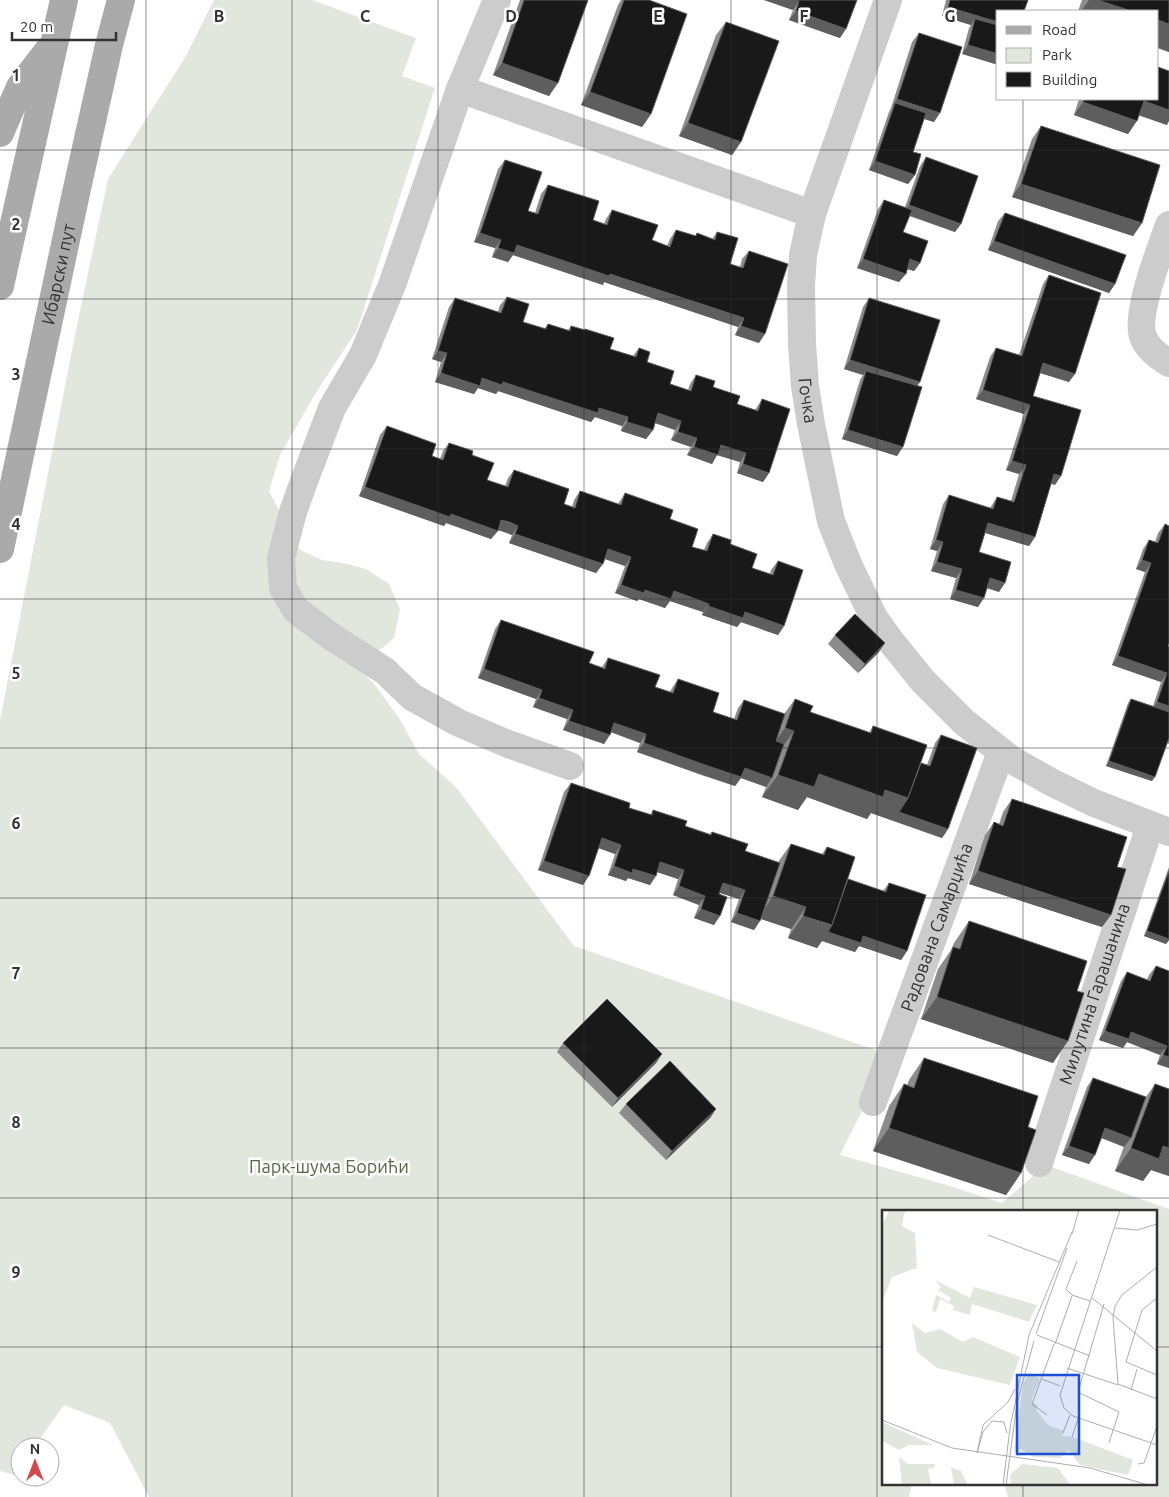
<svg xmlns="http://www.w3.org/2000/svg" width="1169" height="1497" font-family="Ubuntu,sans-serif">
<style>
.green{fill:#e1e7dc}
.lines{fill:none;stroke-linecap:round;stroke-linejoin:round}
.minor{stroke:#ccc;stroke-width:28}
.major{stroke:#aaa;stroke-width:28}
.wall{fill:#8c8c8c}
.shaded-wall{fill:#5e5e5e}
.building{fill:#191919;stroke:#5e5e5e}
.grid{fill:none;stroke:#323232;stroke-width:1;stroke-opacity:0.55}
.labels{text-anchor:middle;stroke-width:5;stroke-linejoin:round;paint-order:stroke}
.street-label{font-size:18px;fill:#323232;stroke:#fff}
.park-label{font-size:18px;fill:#536944;stroke:#fff}
.inset-road{fill:none;stroke:#adadad;stroke-width:1}
.view{fill:#1d4ed8;fill-opacity:0.15;stroke:#1d4ed8;stroke-width:2.5}
.inset-edge{fill:none;stroke:#323232;stroke-width:2.5}
.grid-label{font-size:16px;text-anchor:middle;font-weight:bold;fill:#323232;stroke:#fff;stroke-width:5;stroke-linejoin:round;paint-order:stroke}
</style>
<rect width="100%" height="100%" fill="#fff"/>
<!-- green -->
<path class="green" d="M 214,0 L 312,0 L 416,38 L 402,76 L 435,88 L 357,330 L 317,391 L 280,455 L 269,491 L 300,550 L 322,560 L 343,563 L 366,569 L 389,584 L 400,609 L 394,638 L 380,650 L 348,657 L 375,685 L 399,718 L 419,754 L 456,787 L 574,946 L 890,1055 L 840,1155 L 943,1184 L 1002,1203 L 1046,1165 L 1169,1209 L 1169,1497 L 1008,1497 L 1004,1483 L 1155,1483 L 1155,1211 L 883,1211 L 883,1483 L 912,1483 L 909,1497 L 149,1497 L 110,1423 L 64,1405 L 34,1447 L 20,1447 L 20,1467 L 14,1475 L 0,1471 L 0,720 L 75,335 L 108,179 L 186,56 Z"/>
<g class="lines">
<!-- minor -->
<g class="minor">
<path d="M 497,0 L 460,89 L 392,285 L 363,355 L 332,408 L 303,484 L 293,512 L 281,558 L 283,588 L 296,610 L 332,637 L 385,671 L 412,697 L 459,723 L 508,744 L 570,766"/>
<path id="s1" d="M 888,0 L 812,214 L 803,255 L 801,286 L 802,344 L 805,386 L 811,424 L 831,521 L 848,564 L 874,618 L 889,639 L 923,681 L 964,722 L 1012,760 L 1051,782 L 1094,803 L 1169,832"/>
<path d="M 460,89 L 812,214"/>
<path d="M 1169,225 C 1161,248 1133,318 1144,339 C 1149,350 1159,357 1169,363"/>
<path id="s2" d="M 873,1102 L 1001,752"/>
<path id="s3" d="M 1039,1163 L 1150,826"/>
</g>
<!-- major -->
<g class="major">
<path d="M 0,133 L 20,87 L 47,52"/>
<path d="M 0,286 L 64,0"/>
<path id="s4" d="M 0,549 L 76,193 L 109,45 L 121,0"/>
</g>
</g>
<!-- wall -->
<path class="wall" d="M 520,0 L 588,0 L 549,96 L 493,75 Z
M 621,0 L 649,0 L 651,114 L 642,127 L 581,105 L 618,5 Z
M 764,0 L 857,0 L 840,38 L 789,20 L 793,10 Z
M 946,0 L 1028,0 L 962,54 L 969,28 L 971,25 L 942,16 Z
M 1082,0 L 1169,0 L 1169,52 L 1158,48 L 1158,11 L 1078,11 Z
M 726,22 L 741,142 L 732,155 L 679,136 L 716,35 Z
M 919,33 L 934,122 L 924,119 L 913,152 L 915,175 L 908,184 L 869,170 L 889,112 L 891,108 L 912,42 Z
M 1079,99 L 1158,99 L 1167,125 L 1139,115 L 1128,134 L 1074,115 Z
M 1041,126 L 1142,223 L 1133,236 L 1012,197 L 1032,139 Z
M 926,157 L 955,232 L 909,216 L 903,232 L 920,263 L 914,271 L 907,269 L 899,282 L 857,268 L 878,209 L 884,200 L 905,207 L 920,166 Z
M 505,160 L 528,211 L 535,213 L 541,194 L 548,185 L 593,220 L 604,224 L 606,219 L 612,210 L 652,240 L 667,246 L 670,239 L 676,230 L 695,236 L 697,233 L 712,239 L 717,232 L 730,264 L 740,267 L 742,259 L 749,251 L 759,343 L 735,335 L 738,327 L 604,282 L 603,285 L 513,255 L 508,262 L 492,257 L 495,248 L 474,242 L 498,169 Z
M 1005,213 L 1115,284 L 1109,293 L 988,250 L 998,221 Z
M 1049,275 L 1069,382 L 1040,373 L 1033,396 L 1055,485 L 1051,484 L 1035,537 L 1029,546 L 985,533 L 979,552 L 999,592 L 987,588 L 978,607 L 950,599 L 956,578 L 931,571 L 937,551 L 930,549 L 943,504 L 949,495 L 990,508 L 997,497 L 1011,501 L 1019,474 L 1006,470 L 1024,414 L 976,399 L 990,357 L 996,348 L 1019,355 L 1043,284 Z
M 507,297 L 523,322 L 544,329 L 548,324 L 568,330 L 571,326 L 584,330 L 585,329 L 610,349 L 633,356 L 639,348 L 647,362 L 670,384 L 688,390 L 690,384 L 696,375 L 737,404 L 755,410 L 762,399 L 769,473 L 763,482 L 737,473 L 740,462 L 730,459 L 717,455 L 712,464 L 687,455 L 691,447 L 671,440 L 675,430 L 655,423 L 653,430 L 646,439 L 621,431 L 622,426 L 595,417 L 591,422 L 498,391 L 496,394 L 478,388 L 474,394 L 435,382 L 441,362 L 432,359 L 449,307 L 455,298 L 498,312 L 500,305 Z
M 869,298 L 920,382 L 917,386 L 897,456 L 842,439 L 860,380 L 863,375 L 844,369 L 863,307 Z
M 387,426 L 432,456 L 440,459 L 443,451 L 449,443 L 472,455 L 487,480 L 505,486 L 508,478 L 514,470 L 564,504 L 572,507 L 574,500 L 580,491 L 618,504 L 625,493 L 670,519 L 692,547 L 704,550 L 707,543 L 713,534 L 730,544 L 752,568 L 770,574 L 771,570 L 778,561 L 784,626 L 778,635 L 741,622 L 737,627 L 702,615 L 703,612 L 670,601 L 665,608 L 639,599 L 637,601 L 615,593 L 625,566 L 605,559 L 596,573 L 509,543 L 512,535 L 503,531 L 498,530 L 491,539 L 446,523 L 444,526 L 359,496 L 380,435 Z
M 1165,524 L 1168,646 L 1169,744 L 1167,743 L 1152,781 L 1106,766 L 1128,703 L 1131,699 L 1153,706 L 1161,682 L 1112,665 L 1145,572 L 1136,569 L 1143,549 L 1149,540 L 1155,542 L 1158,533 Z
M 501,620 L 589,663 L 602,667 L 608,658 L 655,687 L 670,692 L 672,688 L 678,679 L 713,712 L 734,719 L 738,708 L 744,700 L 784,714 L 795,699 L 810,712 L 869,733 L 873,726 L 921,763 L 927,765 L 935,743 L 941,735 L 948,829 L 942,838 L 871,813 L 867,819 L 807,797 L 798,810 L 762,797 L 766,787 L 741,778 L 735,786 L 701,775 L 637,752 L 640,743 L 611,732 L 604,744 L 563,730 L 567,719 L 533,707 L 536,699 L 478,678 L 495,629 Z
M 835,635 L 879,652 L 858,673 L 828,644 Z
M 571,783 L 629,808 L 650,815 L 653,810 L 685,826 L 710,834 L 712,832 L 745,851 L 778,862 L 791,844 L 822,854 L 827,847 L 848,879 L 883,891 L 889,883 L 907,951 L 901,960 L 859,946 L 855,952 L 822,941 L 817,948 L 788,938 L 791,929 L 761,919 L 754,930 L 731,922 L 739,899 L 720,893 L 714,925 L 694,918 L 699,905 L 673,895 L 678,879 L 657,872 L 650,885 L 628,878 L 626,881 L 608,875 L 615,854 L 598,848 L 583,885 L 538,870 L 564,792 Z
M 1012,799 L 1117,867 L 1102,927 L 969,884 L 985,835 L 994,822 L 999,824 L 1003,812 Z
M 1169,867 L 1169,940 L 1166,944 L 1144,936 Z
M 969,921 L 1077,991 L 1053,1063 L 921,1019 L 938,969 L 951,950 L 954,943 Z
M 1156,966 L 1169,1068 L 1157,1064 L 1160,1055 L 1127,1042 L 1123,1048 L 1099,1040 L 1121,981 L 1127,972 L 1147,980 L 1149,975 Z
M 563,1043 L 662,1054 L 656,1063 L 612,1107 L 557,1052 Z
M 924,1058 L 1028,1127 L 1021,1173 L 1006,1195 L 873,1151 L 889,1106 L 904,1084 L 907,1085 L 909,1080 Z
M 1093,1078 L 1146,1097 L 1155,1084 L 1169,1089 L 1169,1176 L 1151,1170 L 1143,1181 L 1115,1171 L 1124,1146 L 1102,1138 L 1089,1164 L 1062,1155 L 1087,1087 Z
M 626,1104 L 716,1109 L 710,1118 L 666,1160 L 619,1113 Z"/>
<!-- shaded-wall -->
<path class="shaded-wall" d="M 764,0 L 796,0 L 799,1 L 793,10 Z
M 1089,0 L 1098,0 L 1131,11 L 1081,11 Z
M 948,7 L 998,22 L 998,33 L 975,19 L 971,25 L 942,16 Z
M 796,11 L 846,29 L 840,38 L 789,20 Z
M 1158,20 L 1169,24 L 1169,52 L 1158,48 Z
M 968,45 L 998,54 L 998,65 L 962,54 Z
M 502,63 L 558,83 L 549,96 L 493,75 Z
M 590,92 L 651,114 L 642,127 L 581,105 Z
M 897,99 L 940,113 L 934,122 L 893,109 L 895,103 L 891,108 Z
M 1144,101 L 1169,110 L 1169,121 L 1167,125 L 1135,114 Z
M 1083,102 L 1137,121 L 1128,134 L 1074,115 Z
M 688,123 L 741,142 L 732,155 L 679,136 Z
M 875,161 L 915,175 L 908,184 L 869,170 Z
M 1021,184 L 1142,223 L 1133,236 L 1012,197 Z
M 909,205 L 961,224 L 955,232 L 903,213 Z
M 480,233 L 501,240 L 495,248 L 474,242 Z
M 994,241 L 1115,284 L 1109,293 L 988,250 Z
M 517,245 L 610,274 L 744,318 L 738,327 L 604,282 L 603,285 L 513,255 L 508,262 L 492,257 L 498,248 Z
M 863,259 L 906,274 L 899,282 L 857,268 Z
M 910,259 L 920,263 L 914,271 L 904,268 Z
M 741,326 L 765,334 L 759,343 L 735,335 Z
M 438,351 L 447,353 L 441,362 L 432,359 Z
M 850,360 L 920,382 L 914,390 L 866,371 L 863,375 L 844,369 Z
M 1043,363 L 1075,374 L 1069,382 L 1037,372 Z
M 441,373 L 482,378 L 503,382 L 599,408 L 628,417 L 622,426 L 595,417 L 591,422 L 498,391 L 496,394 L 478,388 L 474,394 L 435,382 Z
M 983,390 L 1030,405 L 1024,414 L 976,399 Z
M 658,413 L 681,421 L 675,430 L 652,422 Z
M 627,422 L 653,430 L 646,439 L 621,431 Z
M 848,430 L 903,447 L 897,456 L 842,439 Z
M 678,432 L 697,438 L 691,447 L 671,440 Z
M 721,445 L 746,453 L 740,462 L 717,455 L 712,464 L 687,455 L 694,447 Z
M 1012,461 L 1026,465 L 1019,474 L 1006,470 Z
M 743,464 L 769,473 L 763,482 L 737,473 Z
M 1054,474 L 1061,476 L 1055,485 L 1048,482 Z
M 365,487 L 451,514 L 498,531 L 491,539 L 446,523 L 444,526 L 359,496 Z
M 501,520 L 518,526 L 512,535 L 495,529 Z
M 988,523 L 1035,537 L 1029,546 L 982,532 Z
M 515,534 L 603,564 L 596,573 L 509,543 Z
M 936,540 L 943,542 L 937,551 L 930,549 Z
M 608,549 L 631,557 L 625,566 L 602,558 Z
M 1142,560 L 1151,563 L 1145,572 L 1136,569 Z
M 937,562 L 962,569 L 956,578 L 931,571 Z
M 990,578 L 1005,583 L 999,592 L 984,587 Z
M 621,585 L 645,590 L 674,591 L 709,604 L 703,612 L 670,601 L 665,608 L 639,599 L 637,601 L 615,593 Z
M 956,590 L 984,598 L 978,607 L 950,599 Z
M 708,606 L 745,612 L 784,626 L 778,635 L 741,622 L 737,627 L 702,615 Z
M 885,643 L 879,652 L 858,673 L 865,664 Z
M 1118,656 L 1167,673 L 1161,682 L 1112,665 Z
M 484,669 L 542,690 L 536,699 L 478,678 Z
M 539,698 L 573,710 L 567,719 L 533,707 Z
M 1157,702 L 1169,706 L 1169,717 L 1151,711 Z
M 569,721 L 610,735 L 604,744 L 563,730 Z
M 614,723 L 646,734 L 640,743 L 608,731 Z
M 785,728 L 794,731 L 778,753 L 769,750 Z
M 644,743 L 745,768 L 772,778 L 766,787 L 741,778 L 735,786 L 637,752 Z
M 1109,761 L 1155,777 L 1152,781 L 1106,766 Z
M 819,774 L 885,790 L 908,798 L 948,829 L 942,838 L 871,813 L 867,819 L 807,797 L 798,810 L 762,797 L 778,775 Z
M 602,838 L 621,845 L 615,854 L 596,847 Z
M 544,861 L 589,876 L 583,885 L 538,870 Z
M 660,862 L 684,870 L 678,879 L 654,871 Z
M 614,866 L 633,869 L 656,876 L 650,885 L 628,878 L 626,881 L 608,875 Z
M 978,871 L 1111,915 L 1102,927 L 969,884 Z
M 723,883 L 745,890 L 739,899 L 717,892 Z
M 679,886 L 705,896 L 699,905 L 673,895 Z
M 773,896 L 806,907 L 791,929 L 758,918 Z
M 701,909 L 720,916 L 714,925 L 694,918 Z
M 737,913 L 760,921 L 754,930 L 731,922 Z
M 803,916 L 863,936 L 907,951 L 901,960 L 859,946 L 855,952 L 822,941 L 817,948 L 788,938 Z
M 1147,931 L 1169,939 L 1169,940 L 1166,944 L 1144,936 Z
M 937,997 L 1068,1041 L 1053,1063 L 921,1019 Z
M 1105,1031 L 1131,1032 L 1167,1046 L 1160,1055 L 1127,1042 L 1123,1048 L 1099,1040 Z
M 662,1054 L 656,1063 L 612,1107 L 618,1098 Z
M 1163,1055 L 1169,1057 L 1169,1068 L 1157,1064 Z
M 716,1109 L 710,1118 L 666,1160 L 672,1151 Z
M 889,1128 L 1021,1173 L 1006,1195 L 873,1151 Z
M 1105,1128 L 1131,1138 L 1124,1147 L 1099,1137 Z
M 1069,1146 L 1095,1155 L 1089,1164 L 1062,1155 Z
M 1163,1146 L 1169,1148 L 1169,1176 L 1151,1170 L 1143,1181 L 1115,1171 L 1131,1148 Z"/>
<!-- building -->
<path class="building" d="M 524,0 L 588,0 L 558,83 L 502,63 Z
M 624,0 L 649,0 L 687,14 L 651,114 L 590,92 Z
M 796,0 L 857,0 L 846,29 L 796,11 L 799,1 Z
M 950,0 L 1028,0 L 1024,11 L 998,11 L 998,22 L 948,7 Z
M 1098,0 L 1169,0 L 1169,24 L 1158,20 L 1158,11 L 1131,11 Z
M 975,19 L 998,25 L 998,54 L 968,45 Z
M 726,22 L 779,41 L 741,142 L 688,123 Z
M 919,33 L 962,47 L 940,113 L 897,99 Z
M 1158,67 L 1169,71 L 1169,110 L 1144,101 L 1137,121 L 1083,102 L 1084,99 L 1158,99 Z
M 895,103 L 926,113 L 913,152 L 921,154 L 915,175 L 875,161 Z
M 1041,126 L 1160,165 L 1142,223 L 1021,184 Z
M 926,157 L 978,176 L 961,224 L 909,205 Z
M 505,160 L 542,172 L 528,211 L 538,214 L 548,185 L 599,201 L 593,220 L 607,225 L 612,210 L 658,225 L 652,240 L 670,247 L 676,230 L 696,236 L 697,233 L 715,240 L 717,232 L 738,238 L 730,264 L 743,268 L 749,251 L 788,264 L 765,334 L 741,326 L 744,318 L 610,274 L 609,276 L 517,245 L 514,253 L 498,248 L 501,240 L 480,233 Z
M 884,200 L 912,210 L 903,232 L 928,241 L 920,263 L 910,259 L 906,274 L 863,259 Z
M 1005,213 L 1126,255 L 1115,284 L 994,241 Z
M 1049,275 L 1101,293 L 1075,374 L 1043,363 L 1033,396 L 1081,410 L 1061,476 L 1054,474 L 1035,537 L 988,523 L 979,552 L 1011,562 L 1005,583 L 990,578 L 984,598 L 956,590 L 962,569 L 937,562 L 943,542 L 936,540 L 949,495 L 993,509 L 997,497 L 1014,502 L 1026,465 L 1012,461 L 1030,405 L 983,390 L 996,348 L 1022,356 Z
M 507,297 L 529,304 L 523,322 L 546,329 L 548,324 L 570,331 L 571,326 L 585,330 L 585,329 L 614,338 L 610,349 L 636,357 L 639,348 L 650,352 L 647,362 L 674,371 L 670,384 L 691,391 L 696,375 L 715,381 L 713,387 L 740,396 L 737,404 L 758,411 L 762,399 L 790,409 L 769,473 L 743,464 L 746,453 L 736,450 L 721,445 L 718,455 L 694,447 L 697,438 L 678,432 L 681,421 L 658,413 L 653,430 L 627,422 L 628,417 L 599,408 L 598,413 L 503,382 L 502,385 L 482,378 L 480,386 L 441,373 L 447,353 L 438,351 L 455,298 L 501,313 Z
M 869,298 L 940,320 L 920,382 L 850,360 Z
M 866,371 L 922,387 L 903,447 L 848,430 Z
M 387,426 L 436,444 L 432,456 L 443,460 L 449,443 L 473,451 L 472,455 L 494,463 L 487,480 L 508,487 L 514,470 L 569,489 L 564,504 L 575,508 L 580,491 L 621,505 L 625,493 L 673,510 L 670,519 L 698,529 L 692,547 L 707,551 L 713,534 L 731,540 L 730,544 L 757,554 L 752,568 L 773,575 L 778,561 L 803,570 L 784,626 L 745,612 L 743,618 L 708,606 L 709,604 L 674,591 L 671,599 L 645,590 L 644,593 L 621,585 L 631,557 L 608,549 L 603,564 L 515,534 L 518,526 L 509,522 L 501,520 L 498,531 L 451,514 L 450,517 L 365,487 Z
M 1165,524 L 1169,526 L 1169,643 L 1168,646 L 1169,647 L 1169,706 L 1157,702 L 1167,673 L 1118,656 L 1151,563 L 1142,560 L 1149,540 L 1158,543 Z
M 855,614 L 885,643 L 865,664 L 835,635 Z
M 501,620 L 594,652 L 589,663 L 605,669 L 608,658 L 660,675 L 655,687 L 673,693 L 678,679 L 719,693 L 713,712 L 737,720 L 744,700 L 785,714 L 776,741 L 784,744 L 772,778 L 745,768 L 741,777 L 708,766 L 644,743 L 646,734 L 614,723 L 610,735 L 569,721 L 573,710 L 539,698 L 542,690 L 484,669 Z
M 795,699 L 813,706 L 810,712 L 871,733 L 873,726 L 927,745 L 908,798 L 885,790 L 883,797 L 819,774 L 814,787 L 778,775 L 794,731 L 785,728 Z
M 1131,699 L 1169,712 L 1169,738 L 1155,777 L 1109,761 Z
M 941,735 L 977,748 L 948,829 L 899,812 L 908,798 L 921,763 L 930,766 Z
M 571,783 L 630,803 L 629,808 L 652,815 L 653,810 L 687,821 L 685,826 L 711,835 L 712,832 L 748,844 L 745,851 L 780,863 L 760,921 L 737,913 L 745,890 L 723,883 L 719,894 L 727,897 L 720,916 L 701,909 L 705,896 L 679,886 L 684,870 L 660,862 L 656,876 L 633,869 L 632,873 L 614,866 L 621,845 L 602,838 L 589,876 L 544,861 Z
M 1012,799 L 1127,837 L 1117,867 L 1126,869 L 1111,915 L 978,871 L 994,822 L 1003,826 Z
M 791,844 L 824,855 L 827,847 L 855,857 L 832,925 L 803,916 L 806,907 L 773,896 Z
M 1169,871 L 1169,939 L 1147,931 Z
M 848,879 L 886,892 L 889,883 L 926,895 L 907,951 L 863,936 L 861,943 L 828,932 L 832,925 Z
M 969,921 L 1087,961 L 1077,991 L 1084,993 L 1068,1041 L 937,997 L 953,947 L 960,949 Z
M 1156,966 L 1169,971 L 1169,1057 L 1163,1055 L 1167,1046 L 1131,1032 L 1129,1039 L 1105,1031 L 1127,972 L 1150,981 Z
M 607,999 L 662,1054 L 618,1098 L 563,1043 Z
M 924,1058 L 1038,1096 L 1028,1127 L 1036,1130 L 1021,1173 L 889,1128 L 904,1084 L 914,1088 Z
M 670,1061 L 716,1109 L 672,1151 L 626,1104 Z
M 1093,1078 L 1146,1097 L 1131,1138 L 1105,1128 L 1095,1155 L 1069,1146 Z
M 1155,1084 L 1169,1089 L 1169,1148 L 1163,1146 L 1159,1159 L 1131,1148 Z"/>
<!-- grid -->
<path class="grid" d="M 146,0 L 146,1497M 292,0 L 292,1497M 438,0 L 438,1497M 584,0 L 584,1497M 731,0 L 731,1497M 877,0 L 877,1497M 1023,0 L 1023,11M 1023,99 L 1023,1211M 0,150 L 1169,150M 0,299 L 1169,299M 0,449 L 1169,449M 0,599 L 1169,599M 0,748 L 1169,748M 0,898 L 1169,898M 0,1048 L 1169,1048M 0,1198 L 1169,1198M 0,1347 L 883,1347M 1155,1347 L 1169,1347M 1023,1483 L 1023,1497"/>
<g class="labels">
<!-- street labels -->
<g class="street-label">
<text dy="6" stroke="none"><textPath href="#s4" startOffset="281">Ибарски пут</textPath></text>
<text dy="6" stroke="none"><textPath href="#s1" startOffset="415">Гочка</textPath></text>
<text dy="6" stroke="none"><textPath href="#s2" startOffset="186">Радована Самарџића</textPath></text>
<text dy="6" stroke="none"><textPath href="#s3" startOffset="178">Милутина Гарашанина</textPath></text>
</g>
<!-- park labels -->
<g class="park-label">
<text x="329" y="1173">Парк-шума Борићи</text>
</g>
</g>
<!-- overview -->
<g transform="translate(882 1210)">
<rect width="275" height="275" fill="#fff"/>
<path d="M 8,0 L 26,0 L 22,4 L 20,16 L 33,23 L 35,58 L 10,67 L 0,92 L 0,14 ZM 53,70 L 88,88 L 92,77 L 155,95 L 147,112 L 90,94 L 88,105 L 71,100 L 72,96 L 58,89 L 54,102 L 50,101 L 54,85 L 67,92 L 69,88 L 56,80 L 59,77 ZM 30,113 L 43,123 L 58,119 L 81,132 L 91,127 L 138,147 L 128,175 L 55,158 L 35,142 ZM 148,162 L 158,169 L 149,191 L 156,196 L 154,200 L 166,215 L 182,221 L 180,226 L 191,227 L 251,250 L 246,265 L 198,255 L 187,240 L 178,248 L 151,247 L 139,239 L 132,242 L 141,174 ZM 0,212 L 51,235 L 27,235 L 17,240 L 0,231 ZM 17,247 L 26,254 L 53,254 L 52,258 L 46,259 L 49,275 L 20,275 ZM 140,254 L 176,258 L 188,275 L 129,275 L 128,265 ZM 69,257 L 79,261 L 86,275 L 72,275 Z" fill="#e1e7dc"/>
<path class="inset-road" d="M 238,0 L 178,185 L 182,198 L 191,206 L 275,235M 233,18 L 255,20 L 275,14M 190,24 L 197,0M 106,25 L 177,52M 195,51 L 184,79 L 190,85 L 208,91M 275,57 L 240,85 L 233,96 L 231,107 L 236,174 L 275,189M 209,87 L 275,141M 275,88 L 260,100 L 244,152 L 275,165M 222,94 L 196,182 L 237,202 L 227,233M 154,124 L 185,38M 155,125 L 208,146M 173,134 L 190,86M 185,158 L 236,175M 160,169 L 178,176M 249,180 L 255,159M 165,205 L 150,194 L 172,134M 0,210 L 70,238 L 208,258 L 266,275M 181,223 L 188,205M 190,227 L 196,209M 95,243 L 101,215 L 126,192 L 133,179M 95,243 L 101,222 L 110,211 L 122,212 L 125,223M 256,254 L 262,253 L 275,216M 121,275 L 128,218 L 147,125 L 190,22M 124,275 L 135,193 L 152,131"/>
<path class="view" d="M 135,165 L 197,165 L 197,244 L 135,244 Z"/>
<rect width="275" height="275" class="inset-edge"/>
</g>
<g class="grid-label">
<text x="219" y="22">B</text>
<text x="365" y="22">C</text>
<text x="511" y="22">D</text>
<text x="658" y="22">E</text>
<text x="804" y="22">F</text>
<text x="950" y="22">G</text>
<text x="16" y="81">1</text>
<text x="16" y="230">2</text>
<text x="16" y="380">3</text>
<text x="16" y="530">4</text>
<text x="16" y="679">5</text>
<text x="16" y="829">6</text>
<text x="16" y="979">7</text>
<text x="16" y="1128">8</text>
<text x="16" y="1278">9</text>
</g>
<!-- legend -->
<rect x="996" y="10" width="162" height="90" fill="#ffffff" stroke="#adadad"/>
<rect x="1006" y="26" width="25" height="8" fill="#aaaaaa" stroke="#adadad"/>
<text x="1042" y="35" font-size="15" fill="#323232">Road</text>
<rect x="1006" y="48" width="25" height="15" fill="#e1e7dc" stroke="#adadad"/>
<text x="1042" y="60" font-size="15" fill="#323232">Park</text>
<rect x="1006" y="72" width="25" height="15" fill="#191919" stroke="#adadad"/>
<text x="1042" y="85" font-size="15" fill="#323232">Building</text>
<!-- north arrow -->
<g transform="translate(35 1462)"><circle r="24" fill="#ffffff" stroke="#adadad"/>
<path d="M0-4L9 19L0 12L-9 19Z" fill="#d14b4c"/>
<text y="-8" font-size="14" font-weight="bold" text-anchor="middle" fill="#323232">N</text>
</g>
<!-- scale -->
<path d="M12 32v8h104v-8" fill="none" stroke="#323232" stroke-width="2.5"/>
<text x="20" y="32" font-size="15" fill="#323232" stroke="#ffffff" stroke-width="4" paint-order="stroke">20 m</text>
</svg>
